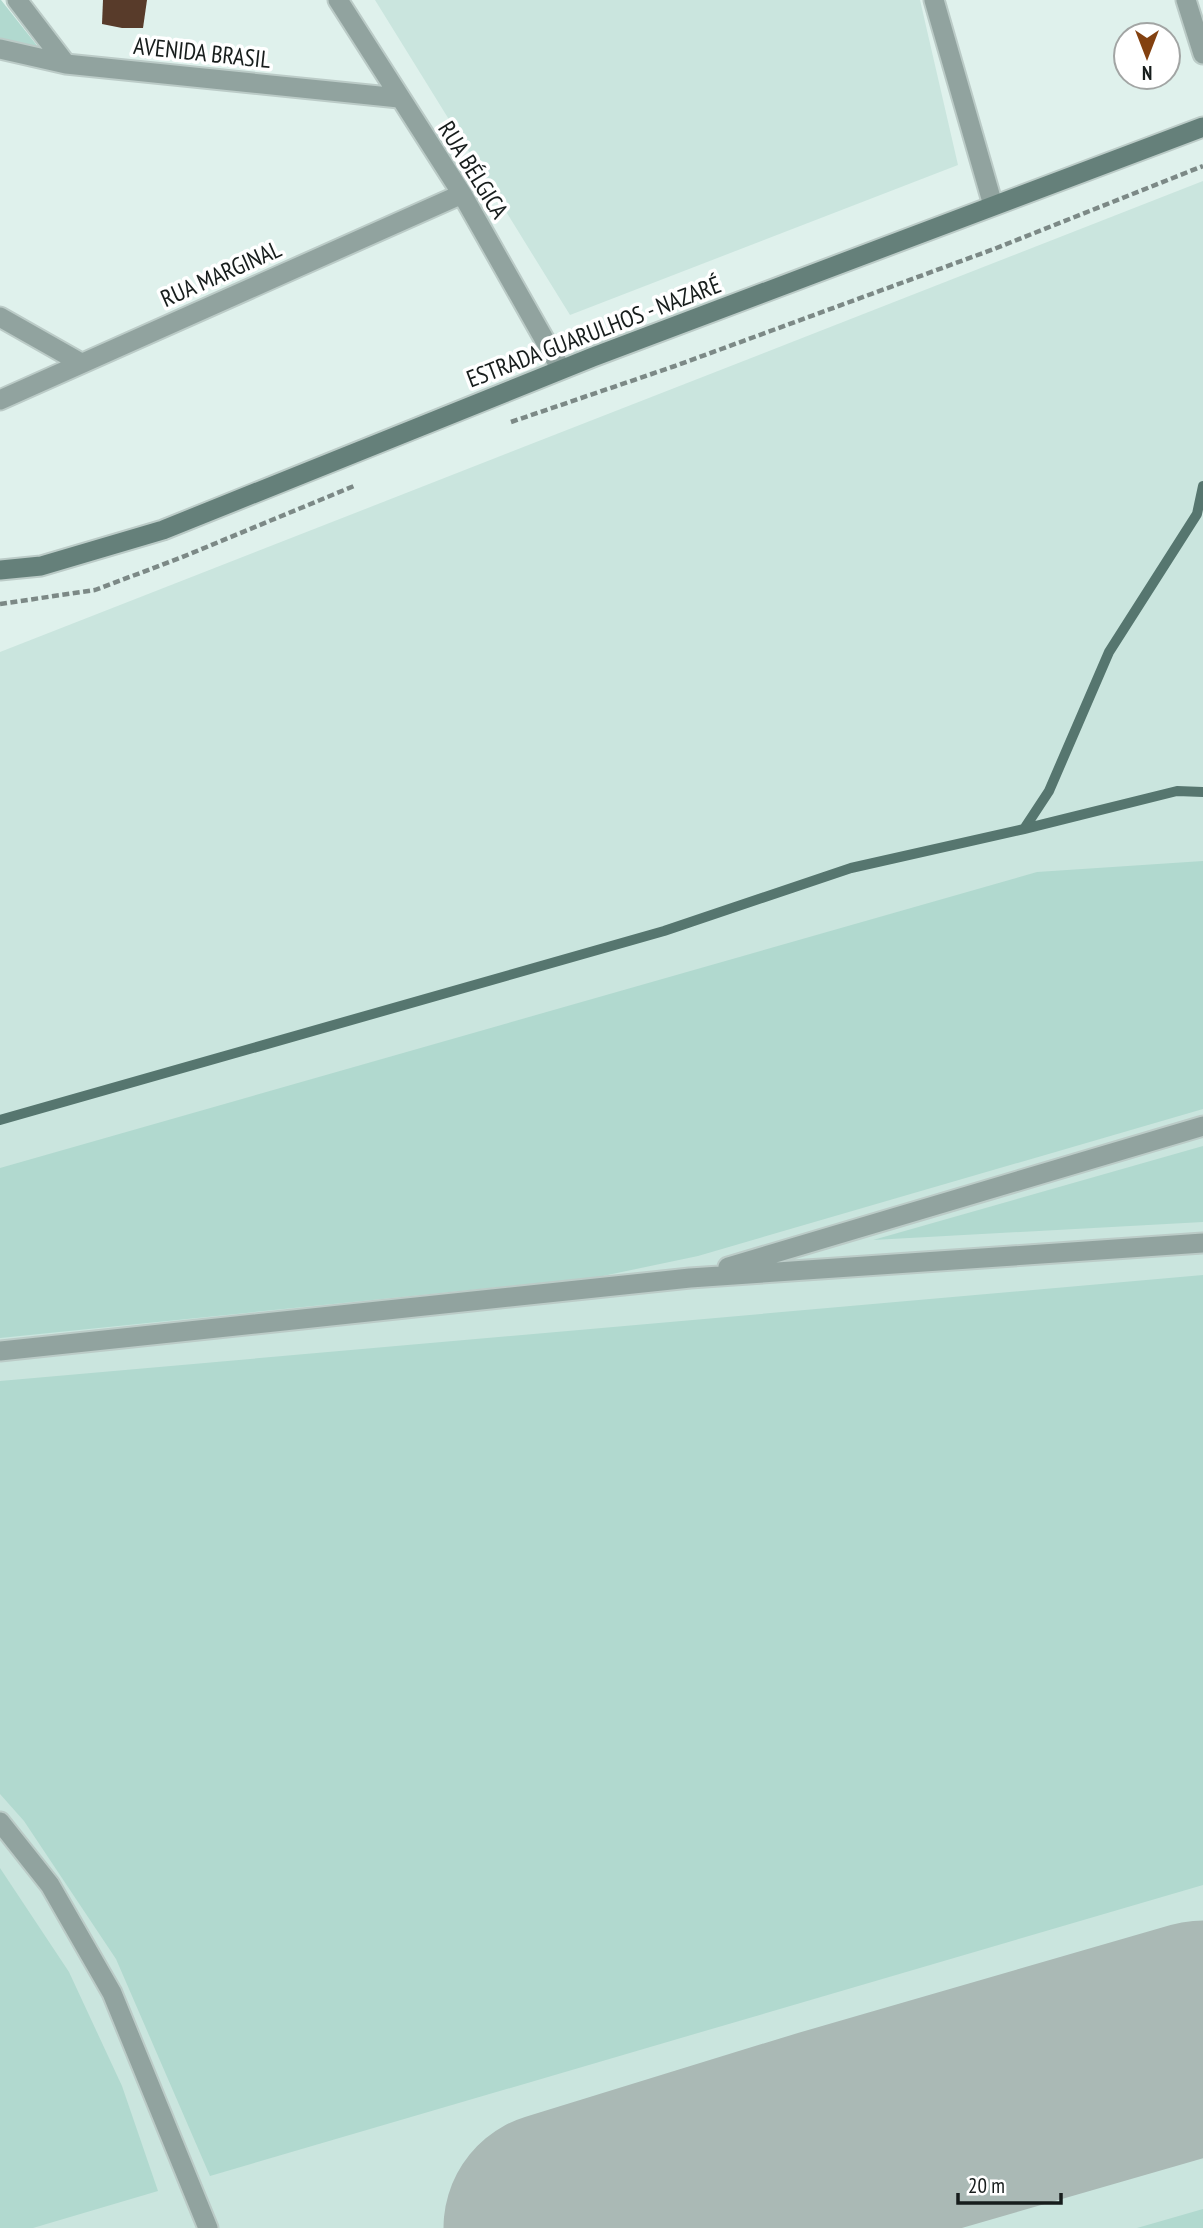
<svg xmlns="http://www.w3.org/2000/svg" width="1203" height="2228" font-family="'PT Sans Narrow',sans-serif">
<style>
.built{fill:#cae5de}
.green{fill:#b1d9cf}
.lines{fill:none;stroke-linecap:round;stroke-linejoin:round}
.stream{stroke:#56766f;stroke-width:10}
.taxiway{stroke:#aab9b5;stroke-width:93}
.runway{stroke:#aab9b5;stroke-width:233}
.building{fill:#583b2a}
.service-casing{stroke:#bbcbc7;stroke-width:23}
.minor-casing{stroke:#bbcbc7;stroke-width:23}
.secondary-casing{stroke:#bbcbc7;stroke-width:23}
.path{stroke:#7c8986;stroke-width:4.5;stroke-dasharray:7 3.5;stroke-linecap:butt}
.service{stroke:#91a39f;stroke-width:19}
.minor{stroke:#91a39f;stroke-width:19}
.secondary{stroke:#65807a;stroke-width:19}
.labels{text-anchor:middle;stroke-width:7;stroke-linejoin:round;paint-order:stroke}
.street-label{font-size:24px;fill:#171d1c;stroke:#fff}
</style>
<rect width="100%" height="100%" fill="#dff1ec"/>
<!-- built -->
<path class="built" d="M 375,0 L 920,0 L 958,165 L 570,315 Z
M 1203,181 L 1203,2228 L 0,2228 L 0,652 Z"/>
<!-- green -->
<path class="green" d="M 0,0 L 1,0 L 39,48 L 0,41 Z
M 1203,861 L 1203,1109 L 698,1256 L 598,1277 L 0,1338 L 0,1168 L 1037,872 Z
M 1203,1146 L 1203,1222 L 873,1240 Z
M 1203,1275 L 1203,1885 L 210,2176 L 116,1959 L 24,1821 L 0,1794 L 0,1381 Z
M 0,1868 L 69,1972 L 122,2086 L 158,2191 L 33,2228 L 0,2228 Z
M 1203,2209 L 1203,2228 L 1137,2228 Z"/>
<g class="lines">
<!-- stream -->
<path class="stream" d="M 1024,829 L 1049,791 L 1109,652 L 1197,514 L 1203,486
M 0,1120 L 664,931 L 851,868 L 1024,829 L 1177,791 L 1203,792"/>
<!-- taxiway -->
<path class="taxiway" d="M 649,2228 L 833,2144"/>
<!-- runway -->
<path class="runway" d="M 560,2228 L 833,2144 L 1203,2037"/>
</g>
<!-- building -->
<path class="building" d="M 103,0 L 147,0 L 143,28 L 122,28 L 102,24 Z"/>
<g class="lines">
<defs>
<path id="service" d="M 1186,0 L 1203,54
M 728,1267 L 1203,1126
M 0,1351 L 690,1278 L 1203,1243
M 0,1822 L 50,1885 L 112,1993 L 208,2228"/>
<path id="minor" d="M 17,0 L 66,64
M 338,0 L 462,194 L 561,369
M 934,0 L 993,205
M 0,49 L 66,64 L 399,98
M 0,317 L 81,363
M 0,400 L 462,194"/>
<path id="secondary" d="M 0,570 L 41,566 L 163,530 L 593,357 L 1203,127"/>
</defs>
<!-- service casing -->
<use href="#service" class="service-casing"/>
<!-- minor casing -->
<use href="#minor" class="minor-casing"/>
<!-- secondary casing -->
<use href="#secondary" class="secondary-casing"/>
<!-- path -->
<path class="path" d="M 511,422 L 675,366 L 994,249 L 1203,166
M 0,604 L 95,590 L 180,558 L 354,486"/>
<!-- service -->
<use href="#service" class="service"/>
<!-- minor -->
<use href="#minor" class="minor"/>
<!-- secondary -->
<use href="#secondary" class="secondary"/>
</g>
<g class="labels">
<!-- street labels -->
<g class="street-label">
<text transform="translate(202 53) rotate(6)" y="8">AVENIDA BRASIL</text>
<text transform="translate(473 170) rotate(58)" y="8">RUA BÉLGICA</text>
<text transform="translate(221 274) rotate(-24)" y="8">RUA MARGINAL</text>
<text transform="translate(594 332) rotate(-21)" y="8">ESTRADA GUARULHOS - NAZARÉ</text>
</g>
</g>
<!-- north arrow -->
<g transform="translate(1147 56) rotate(180)"><circle r="33" fill="#ffffff" stroke="#a2a5a4" stroke-width="2"/>
<path d="M0-5L12 26L0 18L-12 26Z" fill="#834110"/>
<text y="-10" font-size="19" font-weight="bold" text-anchor="middle" fill="#171d1c">N</text>
</g>
<!-- scale -->
<path d="M958 2193v10h103v-10" fill="none" stroke="#171d1c" stroke-width="3.5"/>
<text x="968" y="2193" font-size="21" fill="#171d1c" stroke="#ffffff" stroke-width="5" paint-order="stroke">20 m</text>
</svg>
